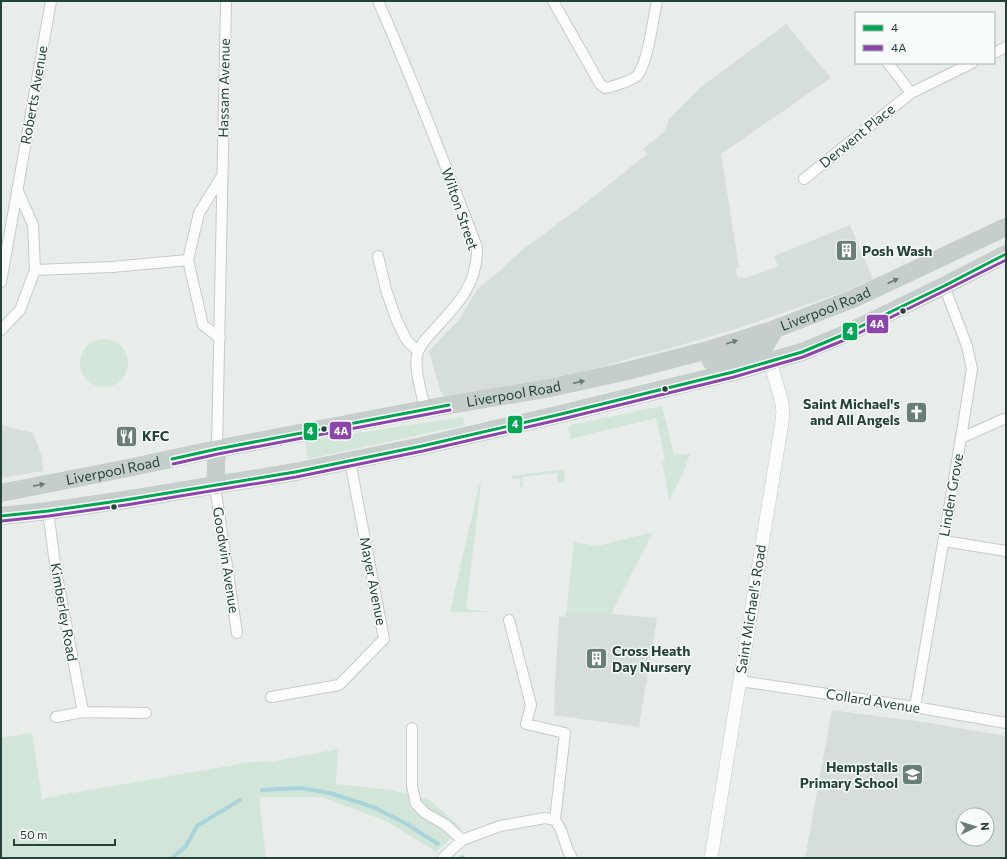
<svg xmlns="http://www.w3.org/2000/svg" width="1007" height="859" font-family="Commissioner,sans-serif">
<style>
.built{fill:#d6dedb;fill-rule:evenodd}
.green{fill:#d1e6d8}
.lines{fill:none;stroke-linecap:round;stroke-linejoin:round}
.stream{stroke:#a9d4db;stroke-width:4}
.minor-casing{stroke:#c5cac8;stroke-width:12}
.tertiary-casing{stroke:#c5cac8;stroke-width:14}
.trunk-casing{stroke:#c3ccc9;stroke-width:18}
.minor{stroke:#fcfcfc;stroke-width:10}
.tertiary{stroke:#fcfcfc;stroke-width:13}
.trunk{stroke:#c6cecc;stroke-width:17}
.bus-1-casing{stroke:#f7fbf9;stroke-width:6}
.bus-2-casing{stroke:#f7fbf9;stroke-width:6}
.bus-1{stroke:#00a651;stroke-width:3}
.bus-2{stroke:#8e44ad;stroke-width:3}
.oneway{fill:#657a74}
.bus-dot{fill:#24423a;stroke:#f7fbf9;stroke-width:1.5}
.labels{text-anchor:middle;stroke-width:3;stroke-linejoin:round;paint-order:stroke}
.street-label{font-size:14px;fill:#24423a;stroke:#f7fbf9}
.poi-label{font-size:14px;font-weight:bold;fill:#24423a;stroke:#f7fbf9;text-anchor:start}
.line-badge{stroke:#f7fbf9;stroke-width:1.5}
.badge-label{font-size:11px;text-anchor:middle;font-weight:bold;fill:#fff}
</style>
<rect width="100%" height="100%" fill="#e8edeb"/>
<!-- built -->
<path class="built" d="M 786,24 L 831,78 L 721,154 L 739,267 L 736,268 L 737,277 L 744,278 L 760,273 L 778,266 L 774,256 L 850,225 L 873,279 L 849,290 L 739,328 L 664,350 L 639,356 L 561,378 L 450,399 L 444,396 L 440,390 L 429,351 L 442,337 L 459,320 L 477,289 L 497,273 L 521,251 L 592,198 L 647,154 L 643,149 L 665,131 L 669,119 L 701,87 Z
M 1,425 L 33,433 L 42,457 L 43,471 L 1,478 Z
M 566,614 L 611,614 L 657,618 L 639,727 L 554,715 L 555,681 L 559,616 L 565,617 Z
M 832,710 L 930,723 L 1006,736 L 1006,858 L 805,858 ZM 963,815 L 987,815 L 987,839 L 963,839 Z"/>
<!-- green -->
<path class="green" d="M80 363a24 24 0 1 1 48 0a24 24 0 1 1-48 0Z
M 662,406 L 674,454 L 690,454 L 682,476 L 669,500 L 662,460 L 665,459 L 656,418 L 571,439 L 568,428 L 571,425 Z
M 463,417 L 465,425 L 308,459 L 305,441 Z
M 564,469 L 565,482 L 558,483 L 557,473 L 522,477 L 523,488 L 520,486 L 519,478 L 512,479 L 512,476 Z
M 481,484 L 466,609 L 491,612 L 450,612 L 479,485 Z
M 653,532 L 611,614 L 566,614 L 574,542 L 597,546 Z
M 32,733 L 42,799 L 72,793 L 251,762 L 270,762 L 338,749 L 336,784 L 392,790 L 430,800 L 462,829 L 436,852 L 388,822 L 322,797 L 259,797 L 266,858 L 1,858 L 1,738 Z"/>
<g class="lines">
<!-- stream -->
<path class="stream" d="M 262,790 L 300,788 L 330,793 L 373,807 L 405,823 L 438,844
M 462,857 L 463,858
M 172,858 L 186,846 L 197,826 L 240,800"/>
<defs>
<path id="minor" d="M 378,1 C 414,82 445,165 477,247 C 478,284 458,304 434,330 C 428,337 419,345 417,355 C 414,370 422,394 425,409
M 553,1 L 600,84 L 605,88 C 612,87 633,80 637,76 C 648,63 653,19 657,1
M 994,53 L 1006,47
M 888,63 L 911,93
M 804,179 L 911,93 L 972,63
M 378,256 L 386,290 L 397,321 L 406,339 L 411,345 L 418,351
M 35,270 L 112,267 L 188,260
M 1,282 L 51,1
M 1,330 L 20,310 L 35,270 L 33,225 L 17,189
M 220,338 L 203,325 L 188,260 L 199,213 L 222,176
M 961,438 L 1006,418
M 217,449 L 226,1
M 215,486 L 237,633
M 48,511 L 56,571 L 83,712
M 944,541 L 1006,551
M 509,620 L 531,705 L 526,724 L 565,733 L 555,820 L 561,830 L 568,851 L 572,858
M 740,681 L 915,707 L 1006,723
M 271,697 L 339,685 L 384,639 L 350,461
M 915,707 L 961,438 L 972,369 L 967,346 L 944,286
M 56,717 L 83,712 L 146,713
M 412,728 L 412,786 L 416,804 L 425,813 L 446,825 L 462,840
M 443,858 L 462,840 L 500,826 L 545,818 L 555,820"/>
<path id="tertiary" d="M 711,858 L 782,422 L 783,411 L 781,399 L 770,362"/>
<g id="trunk">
<path d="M 711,361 L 765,346 L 775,329"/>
<path d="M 215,486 L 217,449"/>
<path id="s1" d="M 1,493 L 128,468 L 217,449 L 425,409 L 550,388 L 627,371 L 708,350 L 775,329 L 855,298 L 1006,227"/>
<path d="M 1,516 L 48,511 L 125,500 L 295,472 L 422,446 L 557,415 L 733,372 L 802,352 L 845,334 L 944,286 L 1006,254"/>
</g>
</defs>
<!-- minor casing -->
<use href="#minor" class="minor-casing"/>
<!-- tertiary casing -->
<use href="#tertiary" class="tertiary-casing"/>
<!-- trunk casing -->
<use href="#trunk" class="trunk-casing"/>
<!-- minor -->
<use href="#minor" class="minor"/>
<!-- tertiary -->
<use href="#tertiary" class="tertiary"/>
<!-- trunk -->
<use href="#trunk" class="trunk"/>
<defs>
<path id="bus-1" d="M 172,459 L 217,449 L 449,405
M 1,516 L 48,511 L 125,500 L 295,472 L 422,446 L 557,415 L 733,372 L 802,352 L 845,334 L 944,286 L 1006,254"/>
<path id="bus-2" d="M 173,464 L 218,454 L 450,410
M 2,521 L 49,516 L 126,505 L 296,477 L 423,451 L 558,420 L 734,377 L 803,357 L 847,339 L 946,290 L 1006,260"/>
</defs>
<!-- bus-1 casing -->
<use href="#bus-1" class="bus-1-casing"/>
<!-- bus-2 casing -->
<use href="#bus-2" class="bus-2-casing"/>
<!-- bus-1 -->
<use href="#bus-1" class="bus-1"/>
<!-- bus-2 -->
<use href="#bus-2" class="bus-2"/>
</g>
<!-- one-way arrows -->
<defs><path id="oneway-solid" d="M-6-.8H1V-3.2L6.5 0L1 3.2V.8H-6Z"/></defs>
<g class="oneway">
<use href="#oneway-solid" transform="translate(893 281) rotate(-25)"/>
<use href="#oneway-solid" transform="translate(732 342) rotate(-18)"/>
<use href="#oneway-solid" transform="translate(579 382) rotate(-13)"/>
<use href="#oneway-solid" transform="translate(39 485) rotate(-11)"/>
</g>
<!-- icons -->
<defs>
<symbol id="building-square" viewBox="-11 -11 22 22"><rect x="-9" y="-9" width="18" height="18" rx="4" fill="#697e78" stroke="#f7fbf9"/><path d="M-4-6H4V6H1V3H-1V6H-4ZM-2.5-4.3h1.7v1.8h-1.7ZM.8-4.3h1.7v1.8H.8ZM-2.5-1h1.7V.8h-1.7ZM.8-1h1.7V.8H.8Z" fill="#fff"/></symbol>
<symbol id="church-square" viewBox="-11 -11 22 22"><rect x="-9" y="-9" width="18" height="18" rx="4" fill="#697e78" stroke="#f7fbf9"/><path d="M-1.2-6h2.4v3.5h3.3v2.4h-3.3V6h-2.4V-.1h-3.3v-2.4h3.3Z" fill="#fff"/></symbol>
<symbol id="restaurant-square" viewBox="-11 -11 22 22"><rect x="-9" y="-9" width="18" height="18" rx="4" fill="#697e78" stroke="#f7fbf9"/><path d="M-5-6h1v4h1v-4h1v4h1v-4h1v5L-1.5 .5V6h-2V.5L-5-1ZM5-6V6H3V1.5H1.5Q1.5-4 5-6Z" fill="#fff"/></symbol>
<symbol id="school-square" viewBox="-11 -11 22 22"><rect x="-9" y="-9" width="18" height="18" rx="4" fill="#697e78" stroke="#f7fbf9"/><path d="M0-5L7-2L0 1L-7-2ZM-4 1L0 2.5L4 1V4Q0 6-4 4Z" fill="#fff"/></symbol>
</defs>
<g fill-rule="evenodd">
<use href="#building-square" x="834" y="238" width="25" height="25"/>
<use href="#church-square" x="904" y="400" width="25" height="25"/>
<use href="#restaurant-square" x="114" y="424" width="25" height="25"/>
<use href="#building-square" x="584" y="646" width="25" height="25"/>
<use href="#school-square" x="900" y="762" width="25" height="25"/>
</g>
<!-- markers -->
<g class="bus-dot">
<circle cx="903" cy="311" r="3.5"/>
<circle cx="665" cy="389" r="3.5"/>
<circle cx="324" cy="429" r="3.5"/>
<circle cx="114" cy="507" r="3.5"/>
</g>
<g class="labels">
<!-- street labels -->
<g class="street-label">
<text transform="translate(224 88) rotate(-89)" y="5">Hassam Avenue</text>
<text transform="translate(34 95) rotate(-80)" y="5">Roberts Avenue</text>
<text transform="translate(857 136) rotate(-39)" y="5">Derwent Place</text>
<text transform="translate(460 209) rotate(71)" y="5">Wilton Street</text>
<text dy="5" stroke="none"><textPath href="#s1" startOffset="846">Liverpool Road</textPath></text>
<text dy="5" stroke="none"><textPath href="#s1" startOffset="522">Liverpool Road</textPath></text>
<text dy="5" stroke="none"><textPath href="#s1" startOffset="114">Liverpool Road</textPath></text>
<text transform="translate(951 495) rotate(-80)" y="5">Linden Grove</text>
<text transform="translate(226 560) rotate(81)" y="5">Goodwin Avenue</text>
<text transform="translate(373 581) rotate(79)" y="5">Mayer Avenue</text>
<text transform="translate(751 609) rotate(-81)" y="5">Saint Michael's Road</text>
<text transform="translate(64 612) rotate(80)" y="5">Kimberley Road</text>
<text transform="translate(873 701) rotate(9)" y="5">Collard Avenue</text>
</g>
<!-- poi labels -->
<g class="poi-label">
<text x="862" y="256">Posh Wash</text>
<text x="900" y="409" text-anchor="end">Saint Michael's<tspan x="900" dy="16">and All Angels</tspan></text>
<text x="142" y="441">KFC</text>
<text x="612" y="656">Cross Heath<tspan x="612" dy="16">Day Nursery</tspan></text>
<text x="898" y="772" text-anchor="end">Hempstalls<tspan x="898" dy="16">Primary School</tspan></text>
</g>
</g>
<g class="line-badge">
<rect x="866" y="314" width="23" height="20" rx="4" fill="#8e44ad"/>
<rect x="842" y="322" width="16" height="19" rx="4" fill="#00a651"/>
<rect x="507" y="415" width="16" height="19" rx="4" fill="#00a651"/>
<rect x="329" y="421" width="23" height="19" rx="4" fill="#8e44ad"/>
<rect x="303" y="422" width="15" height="19" rx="4" fill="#00a651"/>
</g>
<g class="badge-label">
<text x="877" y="328">4A</text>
<text x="850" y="335">4</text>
<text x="515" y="428">4</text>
<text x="341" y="435">4A</text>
<text x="310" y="435">4</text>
</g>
<!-- border -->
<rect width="1007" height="859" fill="none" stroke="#24423a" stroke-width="4"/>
<!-- legend -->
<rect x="855" y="12" width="140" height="52" fill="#f7fbf9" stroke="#a3b1ad"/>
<rect x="863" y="25" width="20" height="6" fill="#00a651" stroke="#a3b1ad"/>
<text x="891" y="32" font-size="12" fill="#24423a">4</text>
<rect x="863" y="45" width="20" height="6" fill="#8e44ad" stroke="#a3b1ad"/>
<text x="891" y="52" font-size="12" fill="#24423a">4A</text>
<!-- north arrow -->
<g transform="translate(975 827) rotate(86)"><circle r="19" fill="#f7fbf9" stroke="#a3b1ad"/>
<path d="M0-3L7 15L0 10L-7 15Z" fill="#697e78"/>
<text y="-6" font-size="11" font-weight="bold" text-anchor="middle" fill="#24423a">N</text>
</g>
<!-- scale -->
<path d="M14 839v6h101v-6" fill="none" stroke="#24423a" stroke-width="2"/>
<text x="20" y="839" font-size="12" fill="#24423a" stroke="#f7fbf9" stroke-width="3" paint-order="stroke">50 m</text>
</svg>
